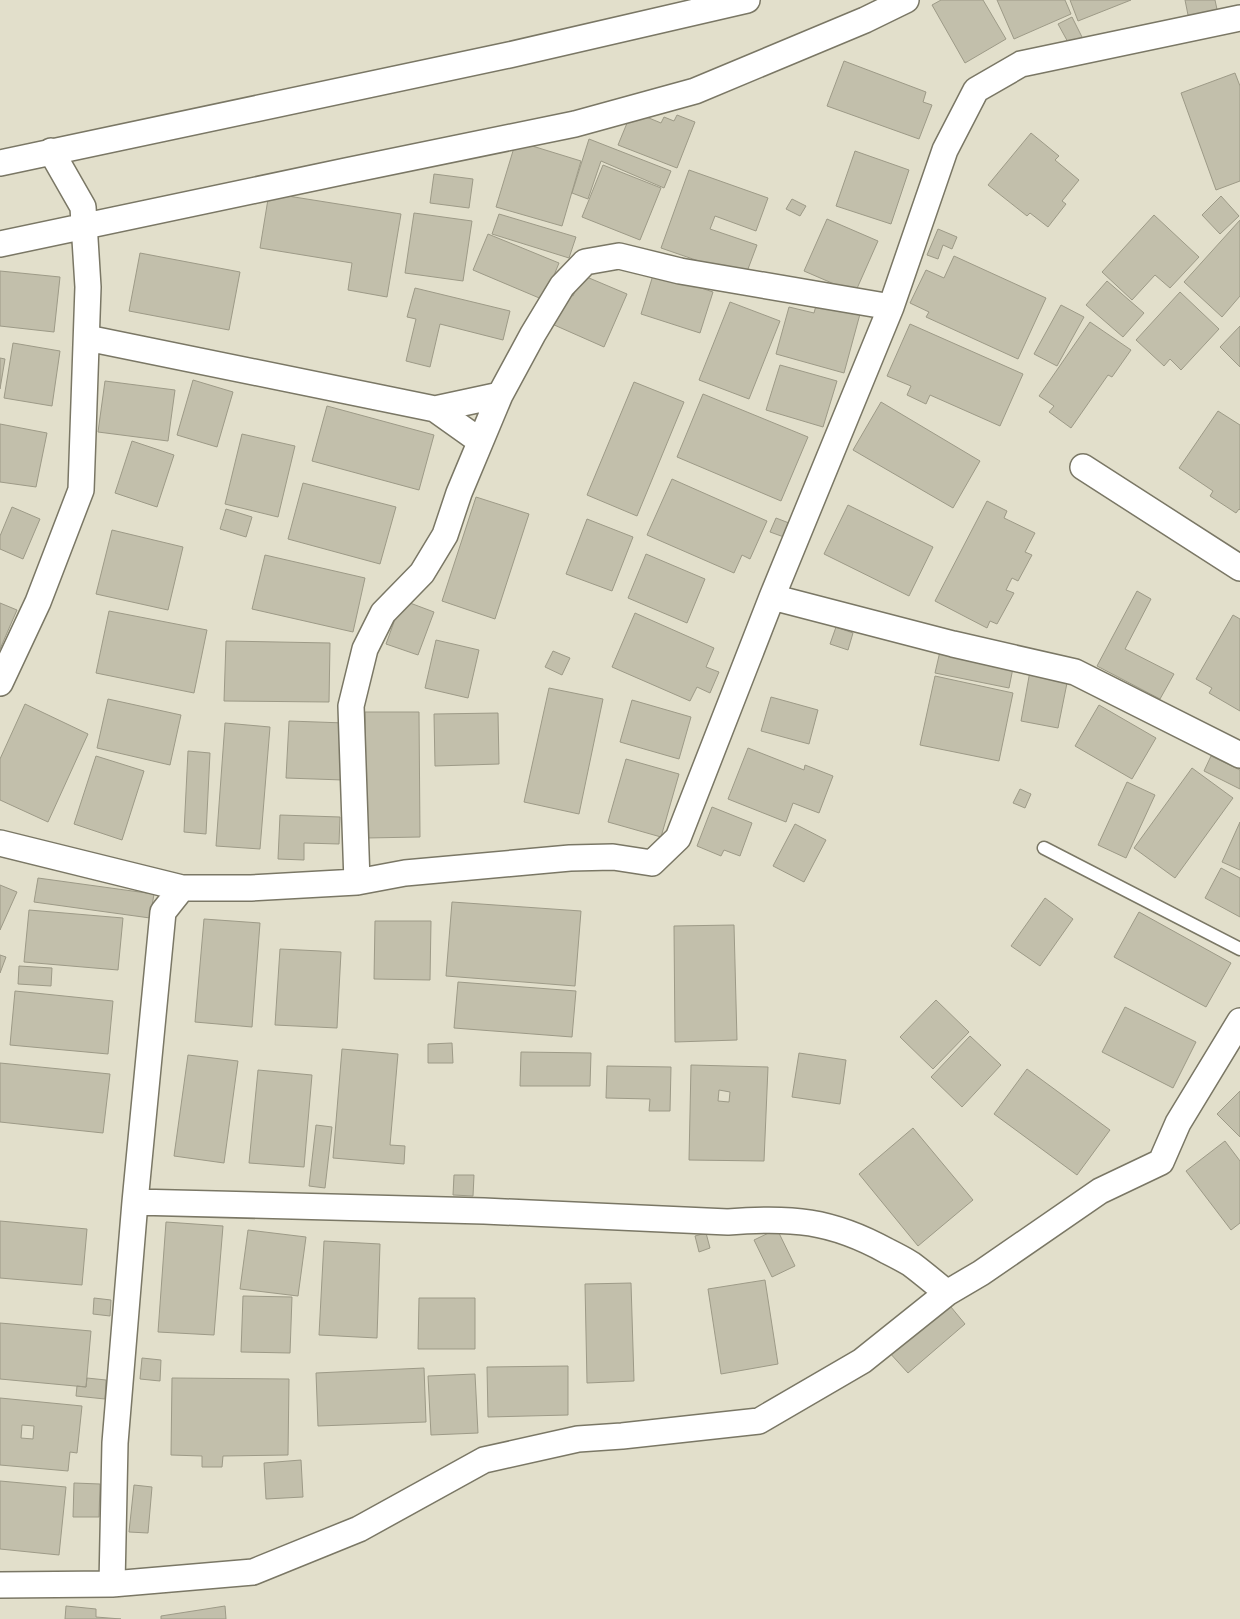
<svg xmlns="http://www.w3.org/2000/svg" width="1240" height="1619" font-family="'Roboto Condensed',sans-serif">
<style>
.building{fill:#c2bfab;stroke:#9d9a87;fill-rule:evenodd}
.lines{fill:none;stroke-linecap:round;stroke-linejoin:round}
.lane-casing{stroke:#7a7765;stroke-width:15}
.street-casing{stroke:#7a7765;stroke-width:28}
.lane{stroke:#fff;stroke-width:12}
.street{stroke:#fff;stroke-width:25}
</style>
<rect width="100%" height="100%" fill="#e2dfcb"/>
<!-- building -->
<path class="building" d="M 941,0 L 983,0 L 1006,39 L 965,63 L 932,5 Z
M 997,0 L 1065,0 L 1071,14 L 1014,39 Z
M 1070,0 L 1131,0 L 1078,21 Z
M 1185,0 L 1215,0 L 1218,14 L 1189,20 Z
M 1072,17 L 1082,37 L 1069,44 L 1058,24 Z
M 844,61 L 926,92 L 923,102 L 932,105 L 919,139 L 827,106 Z
M 1235,73 L 1240,86 L 1240,181 L 1216,190 L 1181,93 Z
M 632,111 L 661,123 L 664,117 L 674,121 L 677,115 L 695,122 L 677,168 L 618,145 Z
M 1031,133 L 1059,156 L 1055,160 L 1079,180 L 1062,201 L 1066,204 L 1048,227 L 1030,213 L 1027,216 L 988,185 Z
M 589,139 L 671,171 L 664,188 L 601,161 L 588,199 L 572,193 Z
M 516,141 L 581,161 L 562,226 L 496,207 Z
M 855,151 L 909,170 L 891,224 L 836,206 Z
M 603,165 L 661,188 L 640,240 L 582,217 Z
M 689,170 L 768,198 L 756,231 L 715,216 L 710,229 L 757,245 L 745,277 L 661,248 Z
M 434,174 L 473,179 L 469,208 L 430,203 Z
M 269,193 L 401,214 L 387,297 L 348,290 L 352,263 L 260,248 Z
M 1221,196 L 1239,216 L 1220,234 L 1202,215 Z
M 792,199 L 806,206 L 800,216 L 786,209 Z
M 414,213 L 472,221 L 463,281 L 405,273 Z
M 499,214 L 576,237 L 569,258 L 492,234 Z
M 1154,215 L 1199,257 L 1170,288 L 1155,275 L 1132,300 L 1102,272 Z
M 827,219 L 878,241 L 855,293 L 804,271 Z
M 1240,220 L 1240,296 L 1222,317 L 1184,282 Z
M 938,229 L 957,237 L 952,249 L 943,245 L 938,259 L 927,255 Z
M 488,234 L 559,263 L 544,300 L 473,270 Z
M 140,253 L 240,272 L 229,330 L 129,311 Z
M 954,256 L 1046,298 L 1018,359 L 926,317 L 929,312 L 910,303 L 926,270 L 944,278 Z
M 0,271 L 60,277 L 54,332 L 0,326 Z
M 654,272 L 713,292 L 700,333 L 641,314 Z
M 582,275 L 627,294 L 604,347 L 552,324 L 565,292 L 573,296 Z
M 1107,281 L 1144,313 L 1123,337 L 1086,305 Z
M 415,288 L 510,311 L 503,340 L 440,324 L 430,367 L 406,361 L 416,319 L 407,317 Z
M 1180,292 L 1219,329 L 1181,370 L 1170,359 L 1164,366 L 1136,340 Z
M 730,302 L 780,321 L 749,399 L 699,380 Z
M 817,302 L 860,314 L 844,373 L 776,354 L 789,307 L 814,313 Z
M 1061,305 L 1084,317 L 1057,366 L 1034,354 Z
M 1090,322 L 1131,350 L 1112,377 L 1108,375 L 1071,428 L 1049,412 L 1054,406 L 1039,396 Z
M 910,324 L 1023,374 L 1000,426 L 930,395 L 926,404 L 907,395 L 911,386 L 887,376 Z
M 1240,326 L 1240,367 L 1220,347 Z
M 13,343 L 60,351 L 52,406 L 4,398 Z
M 0,358 L 5,359 L 0,389 Z
M 780,365 L 837,381 L 823,427 L 766,410 Z
M 193,380 L 233,392 L 217,447 L 177,435 Z
M 105,381 L 175,390 L 168,441 L 98,432 Z
M 634,382 L 684,402 L 637,516 L 587,495 Z
M 703,394 L 808,437 L 781,501 L 677,457 Z
M 881,402 L 980,461 L 953,508 L 853,450 Z
M 327,406 L 434,435 L 419,490 L 312,461 Z
M 1218,411 L 1240,425 L 1240,510 L 1239,509 L 1236,513 L 1210,496 L 1213,491 L 1179,468 Z
M 0,424 L 47,433 L 36,487 L 0,482 Z
M 242,434 L 295,446 L 278,517 L 225,504 Z
M 132,441 L 174,455 L 157,507 L 115,493 Z
M 672,479 L 767,521 L 750,559 L 742,555 L 734,573 L 647,535 Z
M 303,483 L 396,507 L 380,564 L 288,539 Z
M 476,497 L 529,514 L 495,619 L 442,601 Z
M 987,501 L 1007,511 L 1004,518 L 1035,533 L 1025,552 L 1032,555 L 1018,581 L 1012,578 L 1006,590 L 1014,593 L 997,624 L 990,621 L 987,628 L 935,601 Z
M 848,505 L 933,547 L 909,596 L 824,554 Z
M 12,507 L 40,519 L 23,559 L 0,549 L 0,536 Z
M 226,509 L 252,517 L 246,537 L 220,529 Z
M 776,518 L 789,523 L 784,537 L 770,532 Z
M 587,519 L 633,537 L 612,591 L 566,574 Z
M 112,530 L 183,547 L 168,610 L 96,594 Z
M 646,554 L 705,579 L 687,623 L 628,598 Z
M 265,555 L 365,578 L 353,632 L 252,609 Z
M 1137,591 L 1151,599 L 1125,649 L 1174,674 L 1160,699 L 1097,666 Z
M 402,600 L 434,612 L 418,655 L 386,644 Z
M 0,603 L 17,610 L 0,649 Z
M 109,611 L 207,630 L 194,693 L 96,673 Z
M 635,613 L 714,648 L 706,667 L 719,672 L 710,693 L 697,687 L 690,701 L 612,667 Z
M 1233,615 L 1240,619 L 1240,711 L 1209,693 L 1212,688 L 1196,679 Z
M 836,627 L 853,633 L 848,650 L 830,644 Z
M 436,640 L 479,650 L 468,698 L 425,688 Z
M 226,641 L 330,643 L 329,702 L 224,701 Z
M 941,647 L 1014,663 L 1009,688 L 935,673 Z
M 553,651 L 570,658 L 562,675 L 545,667 Z
M 1030,671 L 1068,678 L 1058,728 L 1021,721 Z
M 935,676 L 1013,693 L 999,761 L 920,745 Z
M 549,688 L 603,699 L 579,814 L 524,802 Z
M 771,697 L 818,710 L 809,744 L 761,731 Z
M 108,699 L 181,715 L 170,765 L 97,748 Z
M 632,700 L 691,717 L 679,759 L 620,742 Z
M 25,704 L 88,734 L 48,822 L 0,800 L 0,759 Z
M 1099,705 L 1156,738 L 1132,779 L 1075,746 Z
M 365,712 L 419,712 L 420,837 L 366,838 Z
M 498,713 L 499,764 L 435,766 L 434,714 Z
M 289,721 L 345,723 L 343,780 L 286,778 Z
M 225,723 L 270,727 L 260,849 L 216,846 Z
M 748,748 L 804,770 L 805,765 L 833,776 L 819,813 L 793,803 L 786,822 L 728,799 Z
M 188,751 L 210,753 L 206,834 L 184,832 Z
M 96,756 L 144,771 L 122,840 L 74,824 Z
M 1211,756 L 1240,770 L 1240,789 L 1204,771 Z
M 626,759 L 679,774 L 661,837 L 608,822 Z
M 1192,768 L 1233,798 L 1175,878 L 1134,848 Z
M 1127,782 L 1155,795 L 1126,858 L 1098,845 Z
M 1020,789 L 1031,794 L 1025,808 L 1013,803 Z
M 712,807 L 752,823 L 740,856 L 724,850 L 721,856 L 697,846 Z
M 280,815 L 340,817 L 339,844 L 304,843 L 304,860 L 278,859 Z
M 1240,822 L 1240,870 L 1222,862 Z
M 795,824 L 826,840 L 804,882 L 773,866 Z
M 1221,868 L 1240,878 L 1240,917 L 1205,898 Z
M 38,878 L 154,894 L 150,918 L 34,902 Z
M 0,885 L 17,892 L 0,930 Z
M 1045,898 L 1073,919 L 1040,966 L 1011,946 Z
M 452,902 L 581,911 L 575,986 L 446,976 Z
M 29,910 L 123,918 L 118,970 L 24,962 Z
M 1139,912 L 1231,963 L 1206,1007 L 1114,957 Z
M 204,919 L 260,923 L 252,1027 L 195,1022 Z
M 375,921 L 431,921 L 430,980 L 374,979 Z
M 734,925 L 737,1040 L 675,1042 L 674,926 Z
M 280,949 L 341,952 L 337,1028 L 275,1025 Z
M 0,955 L 6,957 L 0,973 Z
M 19,966 L 52,968 L 51,986 L 18,984 Z
M 458,982 L 576,991 L 572,1037 L 454,1028 Z
M 15,991 L 113,1001 L 108,1054 L 10,1045 Z
M 936,1000 L 969,1032 L 933,1069 L 900,1037 Z
M 1125,1007 L 1196,1042 L 1173,1088 L 1102,1052 Z
M 970,1036 L 1001,1065 L 962,1107 L 931,1077 Z
M 452,1043 L 453,1063 L 428,1063 L 428,1044 Z
M 342,1049 L 398,1054 L 390,1145 L 405,1146 L 404,1164 L 333,1158 Z
M 521,1052 L 591,1053 L 590,1086 L 520,1086 Z
M 799,1053 L 846,1060 L 840,1104 L 792,1097 Z
M 188,1055 L 238,1061 L 224,1163 L 174,1156 Z
M 0,1063 L 110,1074 L 103,1133 L 0,1122 Z
M 691,1065 L 768,1067 L 764,1161 L 689,1160 ZM 719,1090 L 730,1092 L 729,1102 L 718,1101 Z
M 607,1066 L 671,1067 L 670,1111 L 649,1111 L 650,1099 L 606,1098 Z
M 1027,1069 L 1110,1130 L 1077,1175 L 994,1114 Z
M 258,1070 L 312,1075 L 304,1167 L 249,1163 Z
M 1240,1091 L 1240,1137 L 1217,1114 Z
M 316,1125 L 332,1127 L 325,1188 L 309,1186 Z
M 913,1128 L 973,1200 L 918,1246 L 859,1174 Z
M 1225,1141 L 1240,1161 L 1240,1223 L 1231,1230 L 1186,1171 Z
M 454,1175 L 474,1175 L 473,1196 L 453,1195 Z
M 0,1221 L 87,1229 L 82,1285 L 0,1278 Z
M 166,1222 L 223,1226 L 214,1335 L 158,1332 Z
M 777,1229 L 795,1266 L 772,1277 L 754,1240 Z
M 248,1230 L 306,1237 L 298,1296 L 240,1289 Z
M 706,1233 L 710,1248 L 699,1252 L 695,1236 Z
M 324,1241 L 380,1244 L 377,1338 L 319,1335 Z
M 765,1280 L 778,1364 L 721,1374 L 708,1289 Z
M 631,1283 L 634,1381 L 587,1383 L 585,1284 Z
M 243,1296 L 292,1297 L 290,1353 L 241,1352 Z
M 94,1298 L 111,1300 L 110,1316 L 93,1314 Z
M 419,1298 L 475,1298 L 475,1349 L 418,1349 Z
M 946,1301 L 965,1324 L 908,1373 L 888,1351 Z
M 0,1323 L 91,1331 L 86,1387 L 0,1379 Z
M 142,1358 L 161,1360 L 160,1381 L 140,1379 Z
M 568,1366 L 568,1415 L 488,1417 L 487,1367 Z
M 424,1368 L 426,1422 L 318,1426 L 316,1373 Z
M 475,1374 L 478,1433 L 431,1435 L 428,1376 Z
M 87,1378 L 106,1380 L 105,1399 L 76,1396 L 77,1386 L 86,1387 Z
M 172,1378 L 289,1379 L 288,1455 L 223,1456 L 222,1467 L 202,1467 L 202,1456 L 171,1455 Z
M 0,1398 L 82,1406 L 77,1453 L 70,1452 L 68,1471 L 0,1465 ZM 22,1425 L 34,1426 L 33,1439 L 21,1438 Z
M 301,1460 L 303,1497 L 266,1499 L 264,1463 Z
M 0,1481 L 66,1487 L 59,1555 L 0,1549 Z
M 74,1483 L 100,1484 L 99,1517 L 73,1517 Z
M 134,1485 L 152,1487 L 148,1533 L 129,1532 Z
M 66,1606 L 96,1609 L 96,1617 L 121,1619 L 65,1619 Z
M 225,1606 L 226,1619 L 161,1619 L 161,1616 Z"/>
<g class="lines">
<defs>
<path id="lane" d="M 1044,848 L 1240,949"/>
<path id="street" d="M 0,163 L 509,55 L 747,0
M 0,244 L 346,171 L 575,124 L 695,91 L 865,20 L 906,0
M 87,338 L 435,409 L 480,441
M 435,409 L 500,395
M 1083,467 L 1240,568
M 772,597 L 953,644 L 1075,672 L 1240,755
M 0,683 L 38,602 L 81,490 L 88,287 L 83,207 L 51,151
M 0,843 L 182,888
M 357,882 L 351,706 L 365,649 L 383,613 L 422,573 L 445,535 L 459,493 L 500,395 L 533,334 L 562,286 L 585,262 L 619,256 L 680,271 L 891,307
M 135,1202 L 484,1211 L 728,1222 C 791,1217 831,1220 887,1251 C 895,1255 903,1259 911,1264 C 923,1273 935,1283 947,1293
M 112,1584 L 115,1443 L 135,1202 L 163,912 L 182,888 L 251,888 L 357,882 L 405,873 L 570,858 L 613,857 L 652,863 L 678,838 L 772,597 L 891,307 L 945,150 L 976,90 L 1021,64 L 1240,18
M 0,1585 L 112,1584 L 253,1572 L 359,1529 L 484,1460 L 578,1439 L 622,1436 L 759,1421 L 862,1361 L 947,1293 L 981,1273 L 1100,1191 L 1161,1162 L 1178,1123 L 1240,1021"/>
</defs>
<!-- lane casing -->
<use href="#lane" class="lane-casing"/>
<!-- street casing -->
<use href="#street" class="street-casing"/>
<!-- lane -->
<use href="#lane" class="lane"/>
<!-- street -->
<use href="#street" class="street"/>
</g>
</svg>
